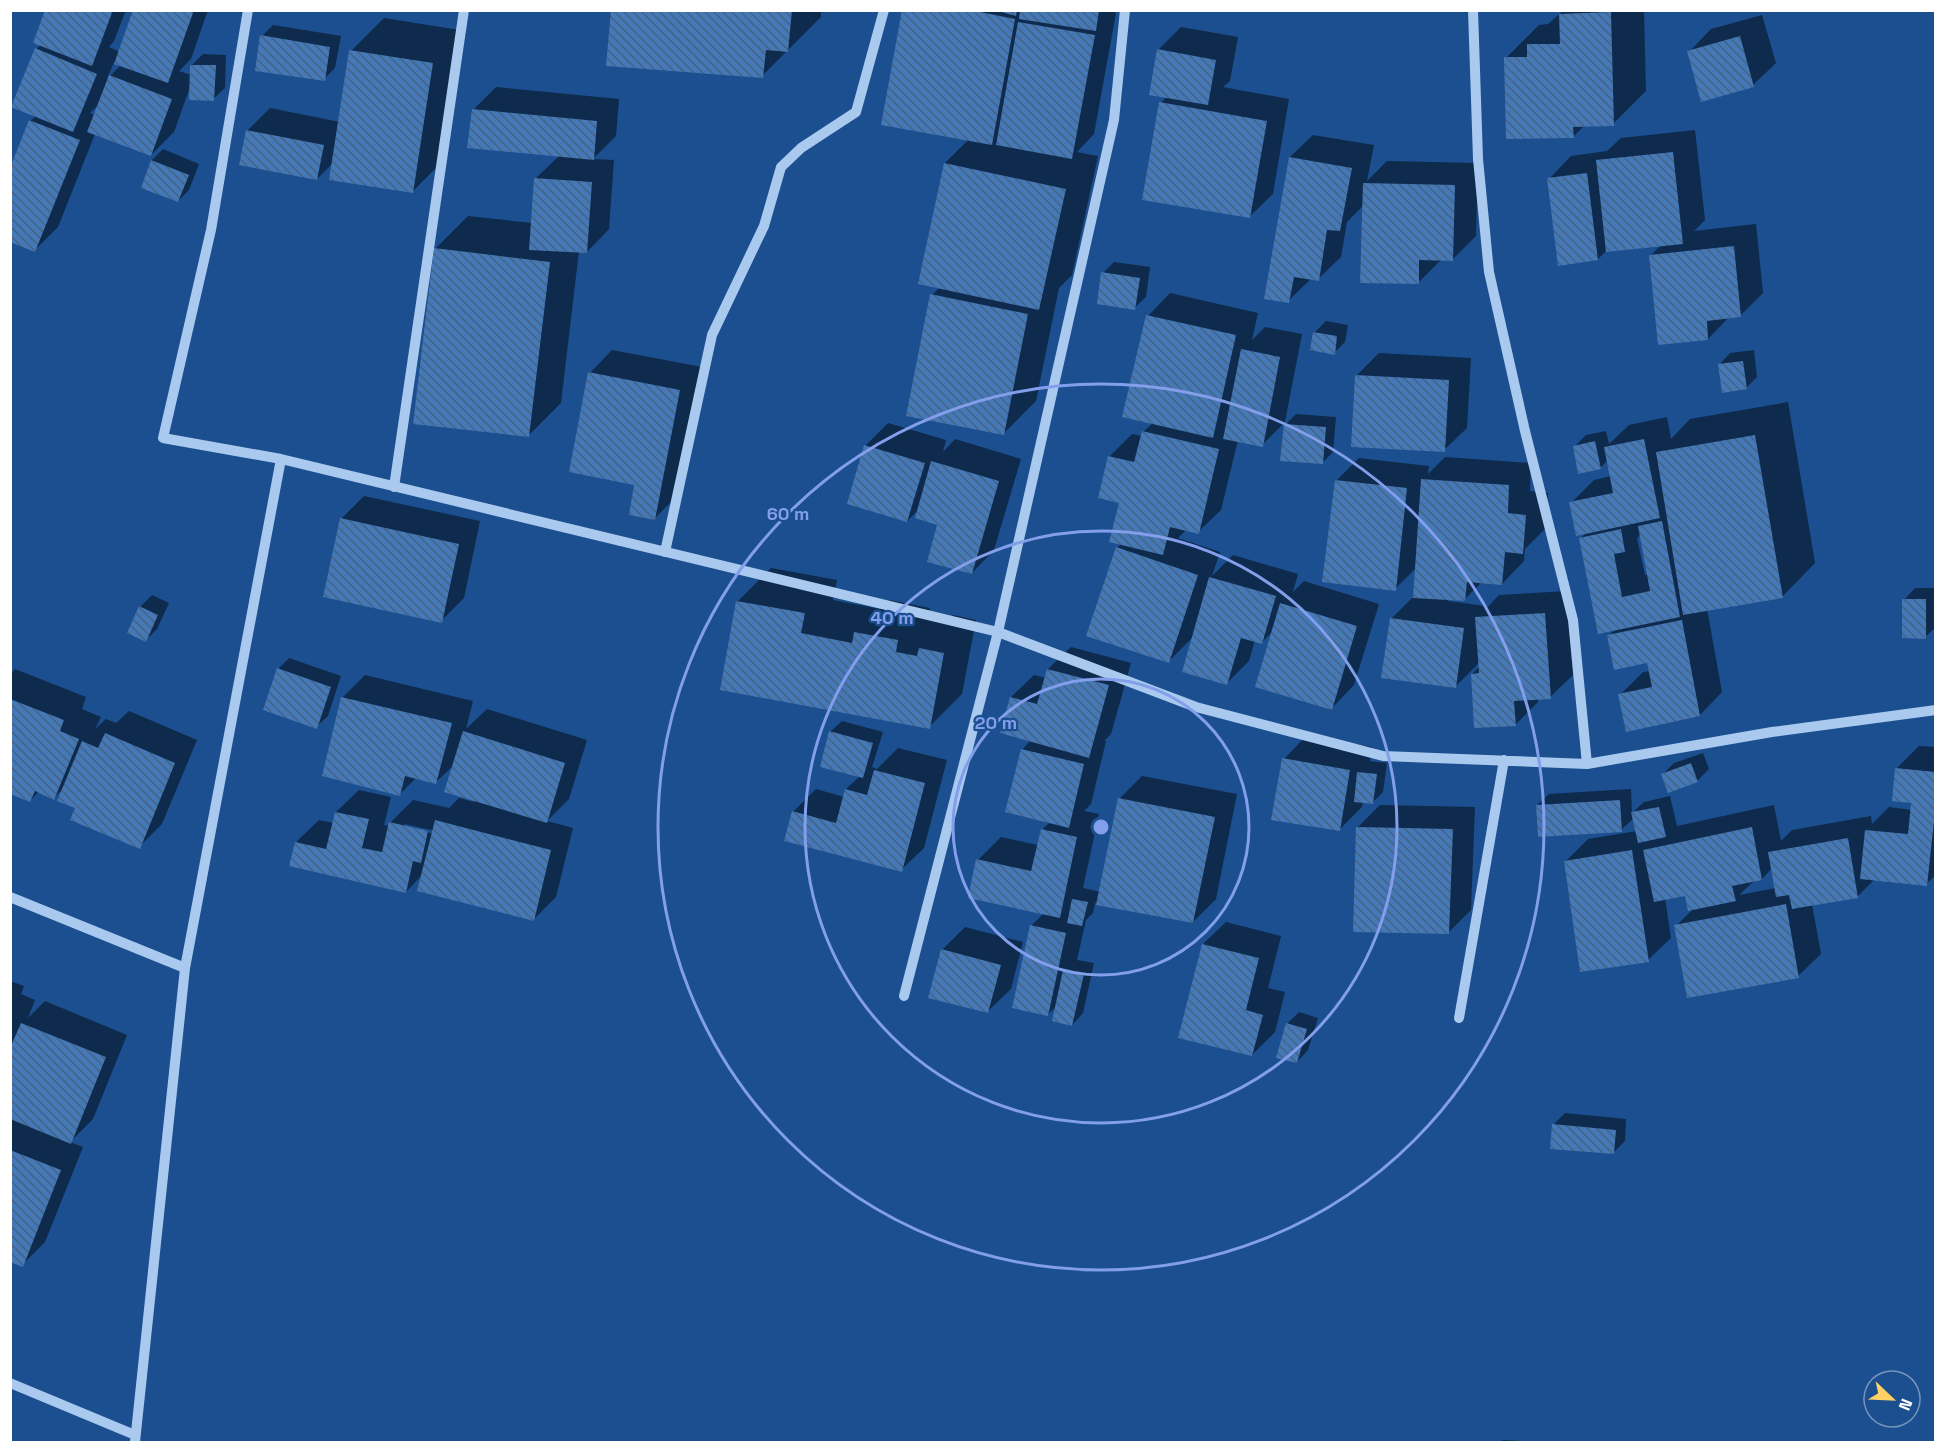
<svg xmlns="http://www.w3.org/2000/svg" width="1946" height="1453" font-family="'Space Grotesk',sans-serif">
<style>
.shadow{fill:#0007;fill-rule:evenodd}
.building{fill:url(#building-back-hatch)}
.lines{fill:none;stroke-linecap:round;stroke-linejoin:round}
.minor{stroke:#a9c9ee;stroke-width:10}
.ring{fill:none;stroke:#839eea;stroke-width:3}
.centre{fill:#839eea;stroke:#1b4f8f;stroke-width:3}
.ring-label{font-size:18px;text-anchor:middle;font-weight:bold;fill:#839eea;stroke:#1b4f8f;stroke-width:4.5;stroke-linejoin:round;paint-order:stroke}
</style>
<defs>
<pattern id="building-back-hatch" width="6" height="6" patternUnits="userSpaceOnUse" patternTransform="scale(1.5)"><rect width="6" height="6" fill="#4478b7"/><path d="M-1 5l2 2M0 0l6 6M5-1l2 2" fill="none" stroke="#486282"/></pattern>
</defs>
<rect width="100%" height="100%" fill="#1b4f8f"/>
<!-- shadow -->
<path class="shadow" d="M 47,10 L 126,10 L 114,41 L 109,47 L 120,52 L 135,10 L 208,10 L 191,59 L 179,71 L 191,75 L 192,65 L 203,54 L 226,55 L 225,88 L 213,99 L 190,87 L 174,132 L 151,155 L 95,134 L 58,227 L 35,250 L 30,121 L 36,116 L 36,49 L 41,45 ZM 114,62 L 121,65 L 107,79 ZM 99,104 L 95,115 L 90,113 Z
M 613,10 L 821,10 L 821,17 L 762,76 Z
M 903,10 L 1115,10 L 1113,12 L 1116,13 L 1094,134 L 1077,152 L 1098,156 L 1072,275 L 1059,288 L 1036,401 L 1003,434 L 932,295 L 940,287 L 945,163 L 969,139 Z
M 1564,10 L 1644,10 L 1646,91 L 1613,124 L 1585,125 L 1573,137 L 1506,58 L 1539,25 L 1548,24 Z
M 1762,15 L 1776,63 L 1753,85 L 1689,52 L 1711,29 Z
M 384,18 L 466,31 L 446,158 L 413,191 L 334,162 L 317,179 L 240,163 L 248,130 L 270,108 L 340,122 L 351,51 Z
M 273,25 L 341,36 L 335,68 L 324,79 L 262,36 Z
M 1181,27 L 1238,37 L 1230,81 L 1223,87 L 1289,99 L 1273,194 L 1250,216 L 1161,103 L 1167,96 L 1158,50 Z
M 496,87 L 619,99 L 616,136 L 593,159 L 614,160 L 609,229 L 587,252 L 579,251 L 561,403 L 528,436 L 435,249 L 468,216 L 532,223 L 535,179 L 559,156 L 473,110 Z
M 1695,130 L 1705,220 L 1694,231 L 1756,224 L 1763,293 L 1740,316 L 1729,317 L 1708,339 L 1651,255 L 1662,244 L 1606,251 L 1598,259 L 1549,179 L 1571,156 L 1607,151 L 1621,138 Z
M 1313,135 L 1374,145 L 1367,181 L 1387,161 L 1478,163 L 1476,236 L 1453,259 L 1441,260 L 1418,283 L 1364,205 L 1347,222 L 1341,257 L 1318,279 L 1312,278 L 1288,301 L 1290,157 Z
M 163,149 L 199,164 L 189,190 L 178,201 L 142,187 L 152,160 Z
M 1114,262 L 1150,267 L 1146,297 L 1134,308 L 1103,273 Z
M 1170,293 L 1258,313 L 1252,340 L 1265,327 L 1302,334 L 1285,422 L 1262,445 L 1238,440 L 1221,510 L 1198,532 L 1187,529 L 1178,538 L 1220,552 L 1212,576 L 1233,555 L 1298,574 L 1293,592 L 1304,581 L 1379,604 L 1354,685 L 1332,708 L 1273,631 L 1262,642 L 1255,640 L 1249,661 L 1227,683 L 1194,636 L 1169,661 L 1088,635 L 1118,547 L 1122,543 L 1120,502 L 1109,457 L 1132,434 L 1142,436 L 1143,432 L 1153,423 L 1148,316 Z
M 1326,321 L 1348,325 L 1345,342 L 1334,353 L 1315,332 Z
M 612,350 L 702,367 L 677,496 L 655,518 L 636,484 L 590,373 Z
M 1754,350 L 1757,377 L 1746,388 L 1719,365 L 1730,353 Z
M 1379,353 L 1471,358 L 1467,428 L 1444,450 L 1356,376 Z
M 1788,402 L 1815,563 L 1782,597 L 1707,609 L 1722,692 L 1700,715 L 1620,695 L 1643,672 L 1650,671 L 1649,662 L 1609,635 L 1616,629 L 1581,538 L 1587,532 L 1571,503 L 1594,480 L 1611,476 L 1608,460 L 1601,467 L 1574,447 L 1586,435 L 1606,431 L 1609,444 L 1629,425 L 1667,417 L 1671,439 L 1690,419 ZM 1641,534 L 1649,574 L 1645,575 L 1637,538 Z
M 1296,414 L 1336,417 L 1333,452 L 1322,463 L 1285,425 Z
M 888,423 L 946,440 L 943,452 L 955,439 L 1021,459 L 994,550 L 972,573 L 939,524 L 919,509 L 907,521 L 865,446 Z
M 1445,457 L 1531,463 L 1530,491 L 1548,493 L 1545,529 L 1525,549 L 1524,561 L 1502,584 L 1482,582 L 1465,599 L 1448,598 L 1448,601 L 1485,606 L 1485,610 L 1499,595 L 1567,591 L 1573,675 L 1550,697 L 1538,698 L 1538,702 L 1515,725 L 1472,674 L 1480,666 L 1480,662 L 1455,687 L 1391,619 L 1414,596 L 1416,568 L 1395,589 L 1336,481 L 1359,458 L 1429,466 L 1428,474 Z
M 364,496 L 480,521 L 464,598 L 441,621 L 341,519 Z
M 771,568 L 837,580 L 833,600 L 880,609 L 889,600 L 930,608 L 928,619 L 946,622 L 953,615 L 976,620 L 962,694 L 929,727 L 721,689 L 738,601 Z
M 1915,588 L 1936,588 L 1936,627 L 1925,637 L 1904,600 Z
M 152,595 L 169,603 L 157,629 L 146,640 L 129,632 L 140,607 Z
M 1071,647 L 1131,663 L 1111,734 L 1104,741 L 1106,741 L 1091,804 L 1084,811 L 1099,814 L 1083,888 L 1101,892 L 1119,799 L 1142,776 L 1237,794 L 1216,899 L 1193,922 L 1095,903 L 1093,913 L 1086,920 L 1077,960 L 1094,963 L 1083,1013 L 1072,1025 L 1058,1005 L 1048,1014 L 1031,926 L 1044,913 L 978,860 L 1001,837 L 1038,845 L 1042,830 L 1050,822 L 1022,750 L 1031,740 L 1011,697 L 1034,675 L 1046,678 L 1048,669 Z
M 289,658 L 341,676 L 328,716 L 316,727 L 278,669 Z
M 15,669 L 86,697 L 82,709 L 101,717 L 95,729 L 106,719 L 116,723 L 129,711 L 197,740 L 162,824 L 139,847 L 77,808 L 64,787 L 54,798 L 39,791 L 30,801 L 10,793 L 10,674 Z
M 365,675 L 473,701 L 466,729 L 487,709 L 587,740 L 569,799 L 547,821 L 573,828 L 556,897 L 533,920 L 423,874 L 406,892 L 296,842 L 319,820 L 334,823 L 336,812 L 359,790 L 391,797 L 384,825 L 390,826 L 390,823 L 413,800 L 449,808 L 459,798 L 474,802 L 475,800 L 454,765 L 436,782 L 417,777 L 400,794 L 343,697 ZM 404,824 L 436,831 L 435,834 L 404,827 Z
M 842,721 L 883,732 L 872,767 L 877,769 L 898,748 L 947,760 L 924,848 L 901,870 L 793,812 L 816,789 L 844,797 L 846,789 L 860,776 L 830,732 Z
M 1306,736 L 1372,747 L 1370,761 L 1387,763 L 1383,792 L 1372,803 L 1363,802 L 1362,807 L 1339,830 L 1284,759 Z
M 1919,746 L 1936,747 L 1936,875 L 1926,884 L 1875,879 L 1857,897 L 1812,904 L 1821,954 L 1798,976 L 1676,926 L 1693,909 L 1686,894 L 1665,898 L 1671,938 L 1648,960 L 1565,862 L 1588,839 L 1637,831 L 1634,818 L 1621,830 L 1537,805 L 1549,794 L 1631,789 L 1632,813 L 1644,802 L 1670,796 L 1677,826 L 1774,805 L 1781,841 L 1792,830 L 1871,816 L 1872,824 L 1889,807 L 1912,810 L 1913,802 L 1897,768 ZM 1772,868 L 1776,888 L 1739,895 L 1755,880 L 1762,879 Z
M 1703,753 L 1709,769 L 1698,780 L 1669,791 L 1663,774 L 1674,763 Z
M 1380,805 L 1475,807 L 1471,910 L 1448,933 L 1357,828 Z
M 1226,922 L 1281,936 L 1268,988 L 1285,992 L 1275,1032 L 1252,1055 L 1203,944 Z
M 965,927 L 1023,942 L 1011,989 L 988,1011 L 942,950 Z
M 10,981 L 24,986 L 21,994 L 35,1000 L 28,1018 L 45,1001 L 127,1035 L 93,1119 L 70,1142 L 83,1147 L 45,1242 L 22,1265 L 10,1260 L 10,1122 L 13,1119 L 10,1118 Z
M 1299,1012 L 1318,1018 L 1308,1050 L 1297,1062 L 1287,1024 Z
M 1565,1113 L 1626,1119 L 1625,1141 L 1613,1153 L 1554,1124 Z
M 1503,1440 L 1542,1442 L 1500,1442 Z"/>
<!-- building -->
<path class="building" d="M 45,10 L 113,10 L 92,66 L 33,43 Z
M 133,10 L 194,10 L 168,83 L 114,64 Z
M 611,10 L 792,10 L 788,52 L 766,50 L 763,78 L 606,66 Z
M 902,10 L 970,10 L 1015,19 L 992,145 L 881,125 Z
M 994,10 L 1017,10 L 1016,16 Z
M 1020,10 L 1099,10 L 1096,31 L 1019,19 Z
M 1611,12 L 1614,126 L 1573,127 L 1574,138 L 1506,139 L 1504,57 L 1527,57 L 1527,44 L 1560,44 L 1559,14 Z
M 1018,22 L 1095,35 L 1072,159 L 996,145 Z
M 260,35 L 330,47 L 325,81 L 255,71 Z
M 1740,36 L 1754,87 L 1701,102 L 1687,51 Z
M 35,48 L 97,74 L 73,132 L 11,107 Z
M 1157,49 L 1216,60 L 1208,105 L 1149,95 Z
M 349,50 L 433,63 L 413,193 L 329,180 Z
M 190,65 L 216,65 L 214,101 L 189,100 Z
M 109,75 L 172,99 L 151,156 L 87,132 Z
M 1159,102 L 1267,121 L 1250,218 L 1142,200 Z
M 472,109 L 597,121 L 594,160 L 467,148 Z
M 29,120 L 80,140 L 35,252 L 10,242 L 10,168 Z
M 246,130 L 324,145 L 317,180 L 239,165 Z
M 1673,152 L 1683,244 L 1606,252 L 1596,160 Z
M 1289,157 L 1352,168 L 1340,231 L 1327,230 L 1319,281 L 1294,277 L 1289,303 L 1264,299 Z
M 151,160 L 189,175 L 178,202 L 141,188 Z
M 944,163 L 1066,189 L 1039,310 L 918,284 Z
M 1587,173 L 1598,260 L 1558,266 L 1547,178 Z
M 534,178 L 592,182 L 587,253 L 529,250 Z
M 1363,183 L 1455,185 L 1453,261 L 1419,260 L 1419,284 L 1360,283 Z
M 1734,246 L 1741,317 L 1707,321 L 1708,340 L 1658,345 L 1649,255 Z
M 434,248 L 550,262 L 529,437 L 413,424 Z
M 1101,272 L 1140,278 L 1135,310 L 1097,304 Z
M 930,294 L 1028,314 L 1004,435 L 906,416 Z
M 1146,315 L 1236,335 L 1213,438 L 1122,417 Z
M 1313,332 L 1337,336 L 1335,355 L 1310,350 Z
M 1241,349 L 1280,357 L 1263,447 L 1223,439 Z
M 1743,361 L 1747,389 L 1722,393 L 1718,364 Z
M 588,372 L 680,390 L 655,520 L 629,515 L 634,485 L 569,472 Z
M 1355,375 L 1449,380 L 1445,452 L 1351,447 Z
M 1284,424 L 1326,427 L 1323,464 L 1280,461 Z
M 1142,431 L 1219,449 L 1199,534 L 1170,527 L 1163,555 L 1109,542 L 1119,503 L 1098,498 L 1108,456 L 1134,462 Z
M 1755,435 L 1783,598 L 1683,615 L 1656,452 Z
M 1644,439 L 1660,518 L 1576,536 L 1569,502 L 1613,493 L 1604,447 Z
M 1595,441 L 1601,469 L 1578,474 L 1573,446 Z
M 864,445 L 925,463 L 907,522 L 847,504 Z
M 931,461 L 999,481 L 972,574 L 927,562 L 937,525 L 915,518 Z
M 1421,479 L 1509,485 L 1508,513 L 1526,515 L 1523,554 L 1505,552 L 1502,585 L 1467,582 L 1465,601 L 1413,598 Z
M 1335,480 L 1407,488 L 1396,591 L 1322,582 Z
M 340,518 L 459,544 L 442,623 L 323,597 Z
M 1662,521 L 1680,617 L 1598,634 L 1579,538 L 1621,529 L 1625,552 L 1614,554 L 1622,597 L 1650,591 L 1638,526 Z
M 1116,547 L 1198,575 L 1169,663 L 1086,636 Z
M 1209,577 L 1276,596 L 1262,644 L 1241,638 L 1227,685 L 1182,672 Z
M 1902,599 L 1926,599 L 1926,639 L 1902,638 Z
M 736,601 L 805,613 L 801,633 L 852,643 L 854,632 L 898,640 L 896,652 L 917,656 L 919,648 L 944,653 L 930,729 L 720,690 Z
M 1280,603 L 1357,626 L 1332,710 L 1255,687 Z
M 139,606 L 158,615 L 146,642 L 127,633 Z
M 1545,613 L 1551,699 L 1514,701 L 1516,726 L 1474,728 L 1471,674 L 1479,673 L 1475,617 Z
M 1390,618 L 1464,628 L 1456,688 L 1381,678 Z
M 1682,620 L 1700,716 L 1626,732 L 1618,694 L 1652,687 L 1647,663 L 1614,670 L 1607,635 Z
M 277,668 L 331,687 L 317,729 L 263,710 Z
M 1047,669 L 1109,685 L 1089,758 L 1000,733 L 1010,697 L 1037,704 Z
M 341,697 L 452,723 L 436,784 L 405,776 L 400,796 L 322,776 Z
M 10,699 L 64,720 L 60,731 L 79,739 L 54,800 L 35,791 L 30,802 L 10,794 Z
M 463,731 L 565,763 L 547,823 L 444,792 Z
M 829,731 L 873,743 L 863,778 L 820,767 Z
M 105,733 L 175,763 L 140,849 L 70,820 L 75,808 L 57,801 L 82,741 L 98,748 Z
M 1021,749 L 1084,764 L 1069,828 L 1005,812 Z
M 1282,758 L 1350,770 L 1340,831 L 1271,820 Z
M 1691,763 L 1698,782 L 1668,793 L 1661,774 Z
M 1895,768 L 1936,772 L 1936,803 L 1927,886 L 1860,879 L 1865,830 L 1908,834 L 1911,803 L 1892,801 Z
M 874,770 L 925,783 L 902,872 L 784,841 L 792,811 L 836,823 L 845,789 L 867,795 Z
M 1357,772 L 1377,774 L 1373,804 L 1354,802 Z
M 1118,798 L 1215,817 L 1193,923 L 1096,905 Z
M 1620,800 L 1622,832 L 1538,837 L 1536,805 Z
M 1659,807 L 1666,837 L 1638,843 L 1631,812 Z
M 335,812 L 369,819 L 362,848 L 382,852 L 389,822 L 428,831 L 421,863 L 413,861 L 406,893 L 289,866 L 295,842 L 326,849 Z
M 435,820 L 551,850 L 534,921 L 417,891 Z
M 1356,827 L 1453,829 L 1449,934 L 1353,932 Z
M 1752,827 L 1762,880 L 1732,886 L 1736,901 L 1688,911 L 1685,896 L 1654,902 L 1643,850 Z
M 1041,829 L 1077,837 L 1060,918 L 968,898 L 976,859 L 1031,871 Z
M 1848,838 L 1858,898 L 1792,909 L 1789,895 L 1776,897 L 1768,852 Z
M 1632,850 L 1649,962 L 1580,972 L 1564,861 Z
M 1072,899 L 1088,902 L 1082,926 L 1067,923 Z
M 1786,904 L 1799,978 L 1687,998 L 1674,925 Z
M 1030,925 L 1066,933 L 1048,1016 L 1012,1008 Z
M 1202,944 L 1259,958 L 1246,1010 L 1263,1015 L 1252,1056 L 1178,1038 Z
M 941,949 L 1001,965 L 988,1013 L 928,998 Z
M 1063,970 L 1084,974 L 1072,1026 L 1052,1021 Z
M 21,1023 L 106,1057 L 71,1144 L 10,1119 L 10,1048 Z
M 1286,1023 L 1307,1029 L 1297,1063 L 1276,1058 Z
M 1552,1124 L 1616,1130 L 1614,1154 L 1550,1149 Z
M 10,1150 L 61,1170 L 23,1267 L 10,1262 Z"/>
<g class="lines">
<!-- minor -->
<path class="minor" d="M 1473,10 L 1478,159 L 1489,272 L 1525,431 L 1573,620 L 1587,764
M 281,459 L 998,632 L 1196,707 L 1383,756 L 1587,764 L 1772,732 L 1936,710
M 394,487 L 464,10
M 665,552 L 712,335 L 764,226 L 781,167 L 801,148 L 856,112 L 884,10
M 10,897 L 185,968
M 904,996 L 998,632 L 1114,120 L 1125,10
M 1459,1018 L 1504,760
M 10,1383 L 135,1435
M 135,1442 L 185,968 L 281,459 L 163,438 L 211,230 L 248,10"/>
</g>
<!-- distance rings -->
<g class="ring">
<circle cx="1101" cy="827" r="148"/>
<circle cx="1101" cy="827" r="296"/>
<circle cx="1101" cy="827" r="443"/>
</g>
<circle cx="1101" cy="827" r="9" class="centre"/>
<g class="ring-label">
<text x="788" y="520">60 m</text>
<text x="892" y="624">40 m</text>
<text x="996" y="729">20 m</text>
</g>
<!-- border -->
<rect width="1946" height="1453" fill="none" stroke="#ffffff" stroke-width="24"/>
<!-- north arrow -->
<g transform="translate(1892 1399) rotate(113)"><circle r="28" fill="#1b4f8f" stroke="#7695bc" stroke-width="1.5"/>
<path d="M0-4.5L10 22L0 15L-10 22Z" fill="#ffd166"/>
<text y="-9" font-size="16" font-weight="bold" text-anchor="middle" fill="#ffffff">N</text>
</g>
</svg>
